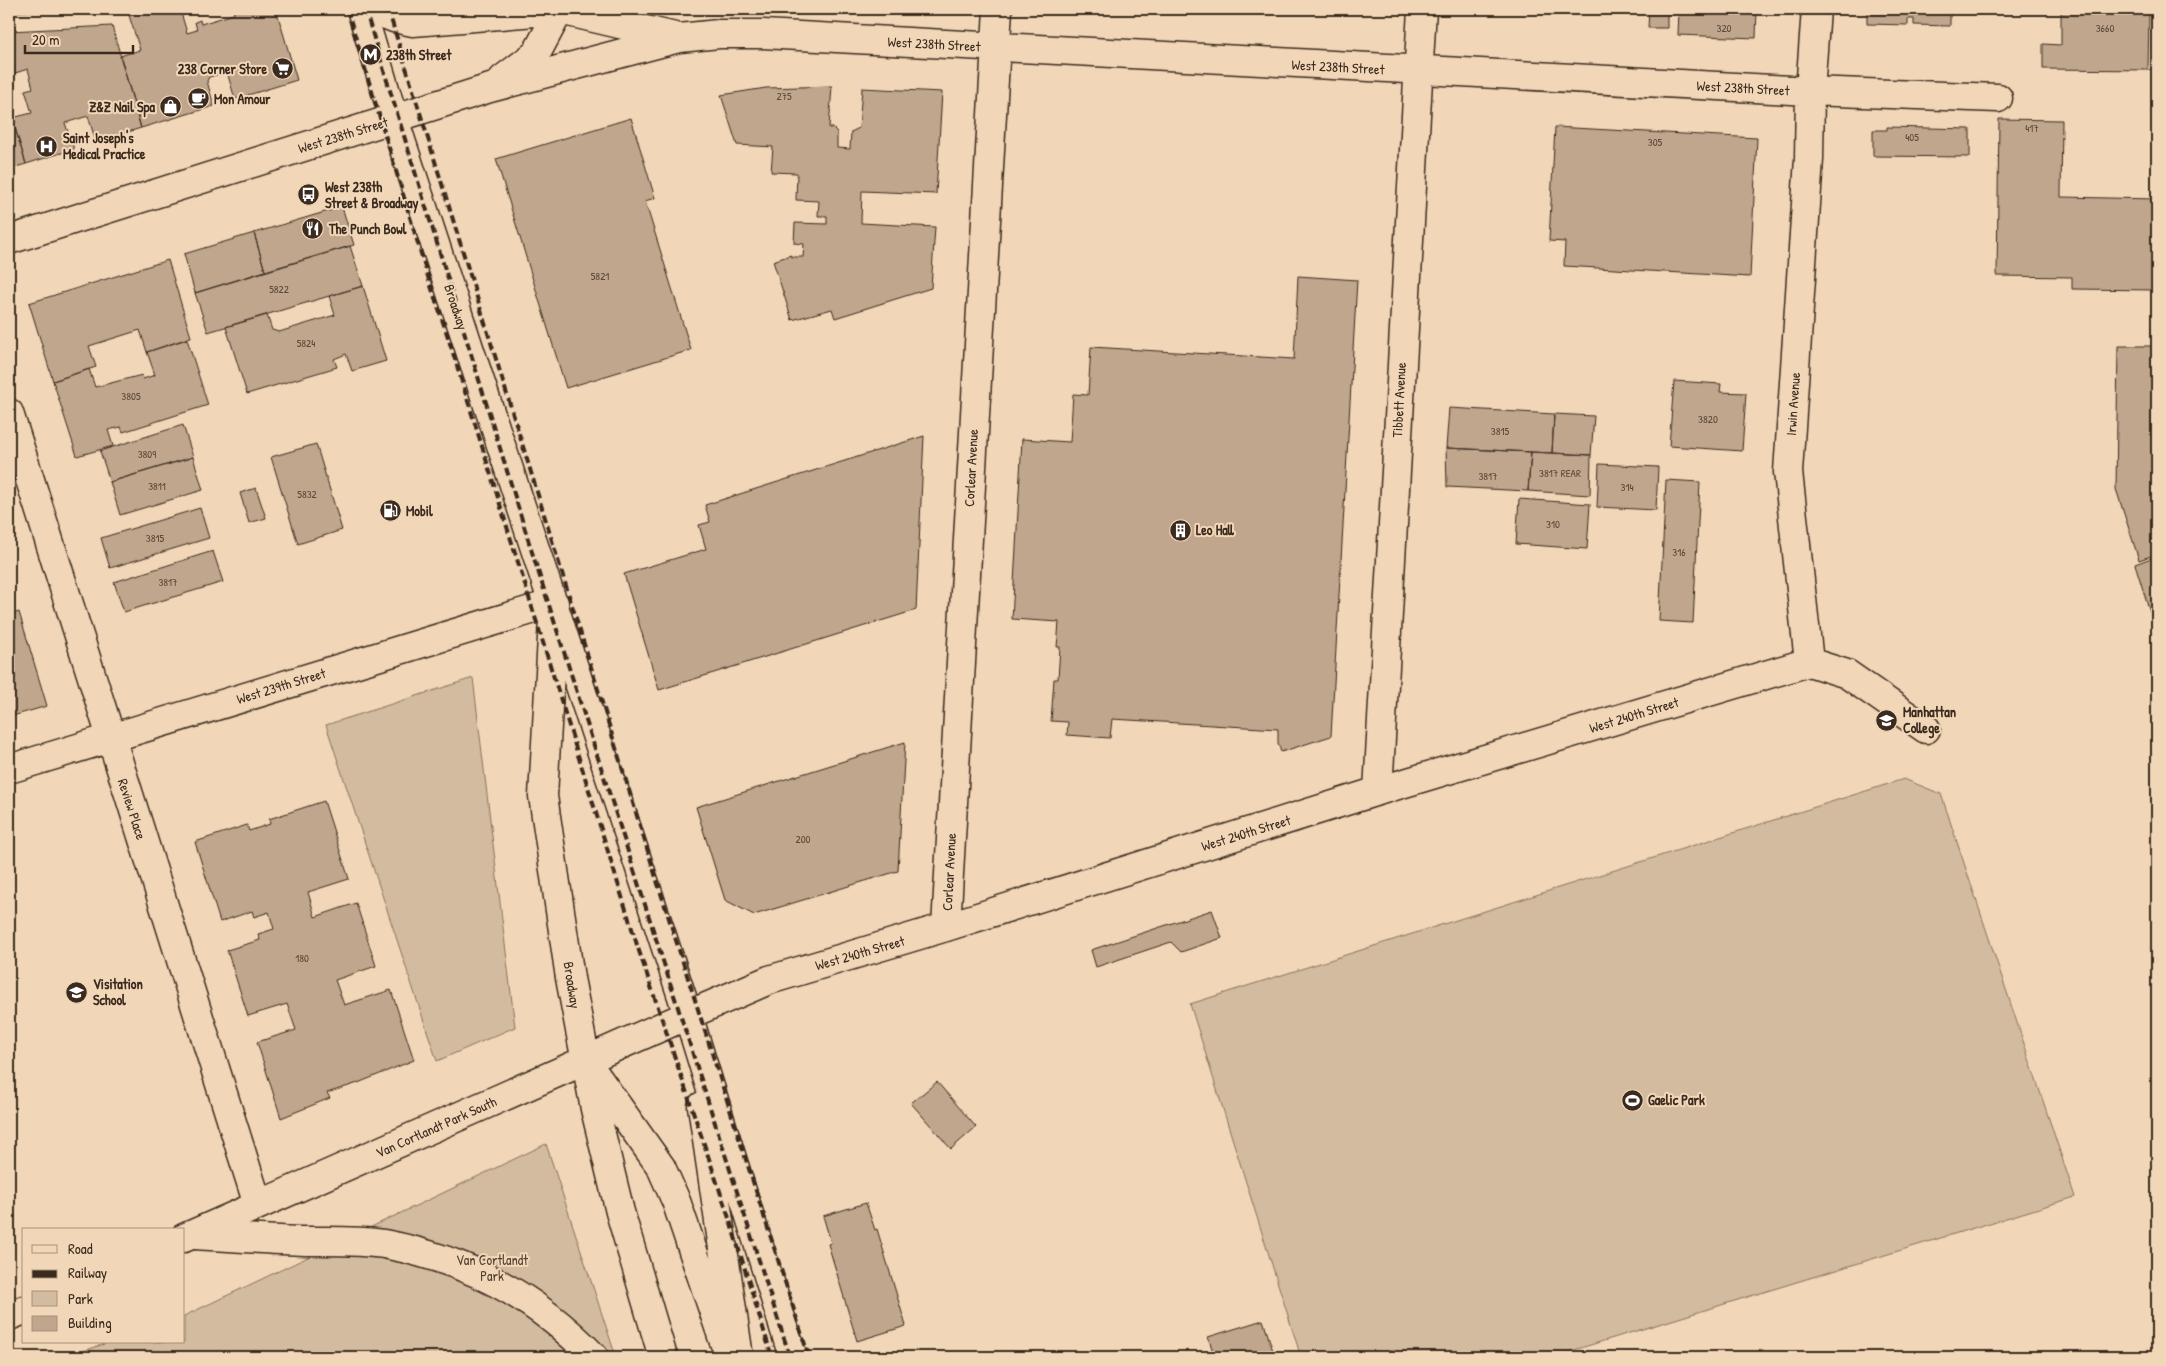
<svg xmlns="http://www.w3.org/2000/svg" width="2166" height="1366" font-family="'Patrick Hand',sans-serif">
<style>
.green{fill:#d3bb9f;stroke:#87725e}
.building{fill:#bfa68d;stroke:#3b2a1e}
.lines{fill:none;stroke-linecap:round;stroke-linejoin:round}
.minor-casing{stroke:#3b2a1e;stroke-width:31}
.major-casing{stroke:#3b2a1e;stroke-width:31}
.minor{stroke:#f1d7b8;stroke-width:28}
.major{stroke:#f1d7b8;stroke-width:28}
.rail{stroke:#3b2a1e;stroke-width:4;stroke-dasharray:8 4;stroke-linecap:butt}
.labels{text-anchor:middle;stroke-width:4;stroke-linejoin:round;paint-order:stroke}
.number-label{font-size:11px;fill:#5c493a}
.street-label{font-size:14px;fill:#3b2a1e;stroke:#f1d7b8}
.poi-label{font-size:14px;font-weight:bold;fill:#3b2a1e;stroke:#f1d7b8;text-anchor:start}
.park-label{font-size:14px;fill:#524031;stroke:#f1d7b8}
</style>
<rect width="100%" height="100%" fill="#f1d7b8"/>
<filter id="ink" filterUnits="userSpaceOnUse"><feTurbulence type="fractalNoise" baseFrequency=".02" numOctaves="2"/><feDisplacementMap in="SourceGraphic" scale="10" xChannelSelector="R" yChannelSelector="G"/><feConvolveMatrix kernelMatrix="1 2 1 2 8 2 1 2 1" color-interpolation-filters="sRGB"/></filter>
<g filter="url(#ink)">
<!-- green -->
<path class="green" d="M 473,678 L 515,1027 L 437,1061 L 326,725 Z
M 1904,779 L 1941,794 L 2075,1197 L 1551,1357 L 1301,1357 L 1190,1004 Z
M 546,1144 L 616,1357 L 66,1357 L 110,1342 L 184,1342 L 184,1316 Z"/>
<!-- building -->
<path class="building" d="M 9,9 L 68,9 L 9,12 Z
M 127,9 L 180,9 L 187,33 L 197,30 L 195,22 L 200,20 L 201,24 L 234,14 L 233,9 L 276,9 L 297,80 L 235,99 L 227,72 L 209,77 L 207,81 L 214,106 L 141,128 L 120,56 L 140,50 Z
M 1649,9 L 1675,9 L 1674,14 L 1667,14 L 1667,28 L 1648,28 Z
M 1679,9 L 1757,9 L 1756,38 L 1678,35 Z
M 1867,9 L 1950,9 L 1950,26 L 1914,25 L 1914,19 L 1908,19 L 1908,25 L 1867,24 Z
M 2061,9 L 2157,9 L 2157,12 L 2149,12 L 2148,70 L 2043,69 L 2043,44 L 2061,45 Z
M 112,26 L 141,128 L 96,142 L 88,116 L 65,123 L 74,149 L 26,164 L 12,118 L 32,113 L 25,90 L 33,88 L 28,69 L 9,75 L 9,31 Z
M 832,86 L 829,128 L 833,128 L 837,132 L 837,148 L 850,149 L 851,132 L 859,128 L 862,88 L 942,92 L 936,194 L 862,191 L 861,223 L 935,227 L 931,288 L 835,318 L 832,309 L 792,320 L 773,261 L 791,255 L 791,257 L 803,257 L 804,244 L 794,243 L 795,223 L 827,224 L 827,216 L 818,216 L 819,201 L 796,200 L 797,173 L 771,172 L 773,147 L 737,145 L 721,95 L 766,88 Z
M 9,108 L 26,164 L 9,169 Z
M 631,118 L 655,198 L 645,201 L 691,350 L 566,388 L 496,159 Z
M 1999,119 L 2062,120 L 2061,197 L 2157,199 L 2157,290 L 2072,289 L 2072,277 L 1997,276 Z
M 1555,127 L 1757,138 L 1750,277 L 1564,266 L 1565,242 L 1549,241 Z
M 1887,127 L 1970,129 L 1970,157 L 1873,156 L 1873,130 L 1887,130 Z
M 342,207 L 354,245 L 265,271 L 254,233 Z
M 254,233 L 265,271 L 195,293 L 184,254 Z
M 350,246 L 363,286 L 208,332 L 195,293 Z
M 168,260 L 191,337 L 147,352 L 140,330 L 89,346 L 96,367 L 53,381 L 29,303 Z
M 1298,276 L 1357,280 L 1331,736 L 1281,752 L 1278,743 L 1278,729 L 1112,719 L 1110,738 L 1067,735 L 1068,722 L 1051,721 L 1054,679 L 1058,679 L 1060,647 L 1057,647 L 1059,622 L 1012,619 L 1022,439 L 1070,442 L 1073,394 L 1088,395 L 1091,347 L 1294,359 Z
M 363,286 L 386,361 L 352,371 L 346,354 L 334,359 L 337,367 L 247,394 L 226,327 L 267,315 L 272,330 L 279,332 L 335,315 L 329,296 Z
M 187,339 L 208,405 L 123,432 L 121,427 L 108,430 L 113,446 L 77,456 L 53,381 L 89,369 L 95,387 L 142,375 L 143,379 L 155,375 L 147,352 Z
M 2118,346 L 2157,346 L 2157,554 L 2139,560 L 2116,489 Z
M 1674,381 L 1721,384 L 1720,392 L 1746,393 L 1742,451 L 1669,446 Z
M 1449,408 L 1554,414 L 1552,453 L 1446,448 Z
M 1554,414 L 1594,416 L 1591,455 L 1552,453 Z
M 183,425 L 193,457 L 110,482 L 100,451 Z
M 924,436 L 916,610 L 659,690 L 624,574 L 706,549 L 699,525 L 710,522 L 705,505 Z
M 316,444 L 342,530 L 298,544 L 271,457 Z
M 1446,448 L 1531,452 L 1528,491 L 1447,487 Z
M 1531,452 L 1591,455 L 1590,495 L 1528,491 Z
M 193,457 L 203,490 L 120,515 L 110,482 Z
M 1599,464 L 1658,467 L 1656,510 L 1597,507 Z
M 1666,480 L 1700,482 L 1693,623 L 1659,621 Z
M 256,488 L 266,518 L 249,523 L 240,493 Z
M 1519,499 L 1590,504 L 1587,549 L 1516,544 Z
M 200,508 L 209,538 L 110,568 L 101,538 Z
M 213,551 L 223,582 L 124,612 L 114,582 Z
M 2157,556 L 2157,635 L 2135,564 Z
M 19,612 L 47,706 L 9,717 L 9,615 Z
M 905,742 L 898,871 L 754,915 L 725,900 L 696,807 Z
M 324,801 L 349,879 L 308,892 L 315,917 L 356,903 L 376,966 L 335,980 L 344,1005 L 391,990 L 414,1060 L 358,1083 L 327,1093 L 330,1098 L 281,1118 L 257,1042 L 296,1030 L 287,1004 L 248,1016 L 227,950 L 260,940 L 258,934 L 274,929 L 269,912 L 254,917 L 252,911 L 220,922 L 195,842 L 247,825 L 249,831 L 270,824 L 269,819 Z
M 1212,910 L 1222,938 L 1181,952 L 1171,942 L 1096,967 L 1091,950 Z
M 937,1082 L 976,1127 L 951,1149 L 911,1103 Z
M 866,1203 L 875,1230 L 877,1229 L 906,1326 L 857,1341 L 828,1244 L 831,1243 L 823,1216 Z
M 1263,1320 L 1275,1357 L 1215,1357 L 1208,1337 Z"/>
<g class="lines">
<defs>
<path id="minor" d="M 371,9 L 394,18 L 413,22 L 560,10 L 675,37
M 503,79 L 536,54 L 560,9
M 9,240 L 490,88 L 679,38 L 719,34 L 763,34 L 1810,91 L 1998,98
M 9,413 L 258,1205
M 1809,662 L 1788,472 L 1809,159 L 1810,91 L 1816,9
M 1809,662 L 1847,674 L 1926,729
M 9,769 L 554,603
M 1378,791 L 1422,9
M 946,927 L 998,9
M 688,1015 L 769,980 L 946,927 L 1378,791 L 1809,662"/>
<path id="major" d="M 361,9 L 394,119 L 688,1015 L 793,1357
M 553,620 L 543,796 L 570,978 L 595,1109 L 620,1212 L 663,1357
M 592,1070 L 661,1167 L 676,1201 L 724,1342
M 702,1106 L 739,1357
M 195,1235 C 232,1237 268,1240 305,1241 C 331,1241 358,1240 384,1244 C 468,1260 535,1296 594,1357
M 184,1238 L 688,1015
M 9,1316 L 24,1310"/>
</defs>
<!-- minor casing -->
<use href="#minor" class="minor-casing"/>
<!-- major casing -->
<use href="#major" class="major-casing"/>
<!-- minor -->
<use href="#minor" class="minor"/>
<!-- major -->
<use href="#major" class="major"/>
<!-- rail -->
<path class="rail" d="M 347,9 L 429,280 L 448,337 L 638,948 L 731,1224 L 772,1357
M 365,9 L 531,549 L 790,1357
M 388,9 L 658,884 L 809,1357"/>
</g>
</g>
<!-- icons -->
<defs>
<symbol id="metro-disc" viewBox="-11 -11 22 22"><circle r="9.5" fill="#3b2a1e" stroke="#f1d7b8"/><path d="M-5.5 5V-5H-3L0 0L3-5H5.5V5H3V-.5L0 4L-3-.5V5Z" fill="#fff"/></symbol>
<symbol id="supermarket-disc" viewBox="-11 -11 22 22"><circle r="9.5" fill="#3b2a1e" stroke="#f1d7b8"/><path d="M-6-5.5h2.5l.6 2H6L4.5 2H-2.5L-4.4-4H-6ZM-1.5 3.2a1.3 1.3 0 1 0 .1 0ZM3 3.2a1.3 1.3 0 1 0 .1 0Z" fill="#fff"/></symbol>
<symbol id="cafe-disc" viewBox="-11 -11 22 22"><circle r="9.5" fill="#3b2a1e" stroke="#f1d7b8"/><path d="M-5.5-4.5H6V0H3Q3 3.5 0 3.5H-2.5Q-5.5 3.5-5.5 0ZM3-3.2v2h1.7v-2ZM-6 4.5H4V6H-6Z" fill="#fff"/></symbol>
<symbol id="shop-disc" viewBox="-11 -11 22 22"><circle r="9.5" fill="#3b2a1e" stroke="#f1d7b8"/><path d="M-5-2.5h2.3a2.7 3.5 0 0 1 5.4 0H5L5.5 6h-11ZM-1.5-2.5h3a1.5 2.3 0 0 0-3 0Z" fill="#fff"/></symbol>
<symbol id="hospital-disc" viewBox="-11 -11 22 22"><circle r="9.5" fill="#3b2a1e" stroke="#f1d7b8"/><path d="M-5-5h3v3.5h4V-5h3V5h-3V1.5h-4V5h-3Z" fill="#fff"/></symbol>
<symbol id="bus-disc" viewBox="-11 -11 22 22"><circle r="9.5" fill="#3b2a1e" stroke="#f1d7b8"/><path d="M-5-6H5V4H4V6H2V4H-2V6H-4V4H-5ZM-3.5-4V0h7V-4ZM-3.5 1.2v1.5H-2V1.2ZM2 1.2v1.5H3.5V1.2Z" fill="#fff"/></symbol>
<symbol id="restaurant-disc" viewBox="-11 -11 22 22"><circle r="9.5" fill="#3b2a1e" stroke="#f1d7b8"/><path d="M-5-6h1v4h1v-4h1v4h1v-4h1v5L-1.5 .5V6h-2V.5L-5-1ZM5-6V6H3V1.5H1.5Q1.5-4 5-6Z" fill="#fff"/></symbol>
<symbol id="fuel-disc" viewBox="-11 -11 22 22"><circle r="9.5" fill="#3b2a1e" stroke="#f1d7b8"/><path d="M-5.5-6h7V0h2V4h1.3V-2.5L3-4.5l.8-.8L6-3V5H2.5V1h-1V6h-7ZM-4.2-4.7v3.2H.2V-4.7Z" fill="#fff"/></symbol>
<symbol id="building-disc" viewBox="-11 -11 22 22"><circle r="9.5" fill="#3b2a1e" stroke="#f1d7b8"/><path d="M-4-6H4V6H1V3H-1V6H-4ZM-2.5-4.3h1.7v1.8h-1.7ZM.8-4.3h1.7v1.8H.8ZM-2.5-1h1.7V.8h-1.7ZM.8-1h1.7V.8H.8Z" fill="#fff"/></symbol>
<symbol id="university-disc" viewBox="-11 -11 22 22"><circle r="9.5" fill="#3b2a1e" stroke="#f1d7b8"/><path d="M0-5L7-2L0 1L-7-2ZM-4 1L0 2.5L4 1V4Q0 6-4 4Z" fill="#fff"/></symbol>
<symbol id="school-disc" viewBox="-11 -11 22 22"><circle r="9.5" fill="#3b2a1e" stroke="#f1d7b8"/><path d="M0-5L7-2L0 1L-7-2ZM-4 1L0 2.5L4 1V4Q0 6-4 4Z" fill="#fff"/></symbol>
<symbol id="stadium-disc" viewBox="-11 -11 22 22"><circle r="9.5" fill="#3b2a1e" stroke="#f1d7b8"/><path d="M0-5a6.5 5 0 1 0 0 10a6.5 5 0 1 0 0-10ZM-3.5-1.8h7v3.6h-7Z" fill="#fff"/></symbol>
</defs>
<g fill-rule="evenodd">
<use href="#metro-disc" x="358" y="42" width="25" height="25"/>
<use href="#supermarket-disc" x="270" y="56" width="25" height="25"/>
<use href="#cafe-disc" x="186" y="86" width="25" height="25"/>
<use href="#shop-disc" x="158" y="94" width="25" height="25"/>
<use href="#hospital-disc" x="34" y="134" width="25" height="25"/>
<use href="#bus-disc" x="296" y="182" width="25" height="25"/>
<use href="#restaurant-disc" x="300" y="216" width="25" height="25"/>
<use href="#fuel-disc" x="378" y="498" width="25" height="25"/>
<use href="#building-disc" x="1168" y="518" width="25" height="25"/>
<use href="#university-disc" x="1874" y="708" width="25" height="25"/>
<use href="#school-disc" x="64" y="980" width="25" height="25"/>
<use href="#stadium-disc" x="1620" y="1088" width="25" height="25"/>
</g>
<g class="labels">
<!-- number labels -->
<g class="number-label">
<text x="1724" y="32">320</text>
<text x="2105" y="32">3660</text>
<text x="784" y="100">275</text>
<text x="2032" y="132">417</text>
<text x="1912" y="141">405</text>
<text x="1655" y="146">305</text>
<text x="600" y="280">5821</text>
<text x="279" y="293">5822</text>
<text x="306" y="347">5824</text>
<text x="131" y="400">3805</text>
<text x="1708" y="423">3820</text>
<text x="1500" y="435">3815</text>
<text x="147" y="458">3809</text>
<text x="1560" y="477">3817 REAR</text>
<text x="1488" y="480">3817</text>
<text x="157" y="490">3811</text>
<text x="1627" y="491">314</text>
<text x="307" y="498">5832</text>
<text x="1553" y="528">310</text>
<text x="155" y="542">3815</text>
<text x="1679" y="556">316</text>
<text x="168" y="586">3817</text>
<text x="803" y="843">200</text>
<text x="302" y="962">180</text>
</g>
<!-- street labels -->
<g class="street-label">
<text transform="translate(934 44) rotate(3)" y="5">West 238th Street</text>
<text transform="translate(1338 67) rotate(3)" y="5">West 238th Street</text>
<text transform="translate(1743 88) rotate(3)" y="5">West 238th Street</text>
<text transform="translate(343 135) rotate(-17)" y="5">West 238th Street</text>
<text transform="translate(456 307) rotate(72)" y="5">Broadway</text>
<text transform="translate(1399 400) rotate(-87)" y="5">Tibbett Avenue</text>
<text transform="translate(1793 404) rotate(-86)" y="5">Irwin Avenue</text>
<text transform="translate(971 468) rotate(-87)" y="5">Corlear Avenue</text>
<text transform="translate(281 686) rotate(-17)" y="5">West 239th Street</text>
<text transform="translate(1634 715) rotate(-17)" y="5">West 240th Street</text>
<text transform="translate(132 809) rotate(72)" y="5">Review Place</text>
<text transform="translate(1246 833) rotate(-17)" y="5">West 240th Street</text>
<text transform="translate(949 872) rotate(-87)" y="5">Corlear Avenue</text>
<text transform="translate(860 953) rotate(-16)" y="5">West 240th Street</text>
<text transform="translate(572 985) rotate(81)" y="5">Broadway</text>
<text transform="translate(436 1127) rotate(-24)" y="5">Van Cortlandt Park South</text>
</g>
<!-- poi labels -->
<g class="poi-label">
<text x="386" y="60">238th Street</text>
<text x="267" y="74" text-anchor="end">238 Corner Store</text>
<text x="214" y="104">Mon Amour</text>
<text x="155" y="112" text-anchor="end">Z&amp;Z Nail Spa</text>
<text x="63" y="143">Saint Joseph's<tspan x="63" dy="16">Medical Practice</tspan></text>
<text x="325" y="192">West 238th<tspan x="325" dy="16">Street &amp; Broadway</tspan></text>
<text x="329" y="234">The Punch Bowl</text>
<text x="406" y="516">Mobil</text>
<text x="1196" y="535">Leo Hall</text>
<text x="1903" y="717">Manhattan<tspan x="1903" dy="16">College</tspan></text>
<text x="93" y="989">Visitation<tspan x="93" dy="16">School</tspan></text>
<text x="1648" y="1105">Gaelic Park</text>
</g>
<!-- park labels -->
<g class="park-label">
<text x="492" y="1265">Van Cortlandt<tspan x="492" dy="16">Park</tspan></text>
</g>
</g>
<!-- margin -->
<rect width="2166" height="1366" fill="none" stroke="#f1d7b8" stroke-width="30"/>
<rect x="15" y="15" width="2136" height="1336" fill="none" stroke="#3b2a1e" stroke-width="2" filter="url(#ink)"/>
<!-- legend -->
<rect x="22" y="1228" width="162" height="115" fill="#f1d7b8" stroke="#a8927a"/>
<rect x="32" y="1245" width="25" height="8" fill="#f1d7b8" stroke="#a8927a"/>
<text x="68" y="1254" font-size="15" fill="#3b2a1e">Road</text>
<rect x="32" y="1270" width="25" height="8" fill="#3b2a1e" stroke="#a8927a"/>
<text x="68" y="1278" font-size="15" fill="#3b2a1e">Railway</text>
<rect x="32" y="1291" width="25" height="15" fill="#d3bb9f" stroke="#a8927a"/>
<text x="68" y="1304" font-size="15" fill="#3b2a1e">Park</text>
<rect x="32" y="1316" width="25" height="15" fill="#bfa68d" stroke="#a8927a"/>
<text x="68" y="1328" font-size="15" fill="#3b2a1e">Building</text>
<!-- scale -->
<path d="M25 45v8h108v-8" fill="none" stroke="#3b2a1e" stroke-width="2.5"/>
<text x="32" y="45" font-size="15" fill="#3b2a1e" stroke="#f1d7b8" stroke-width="4" paint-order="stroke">20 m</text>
</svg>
